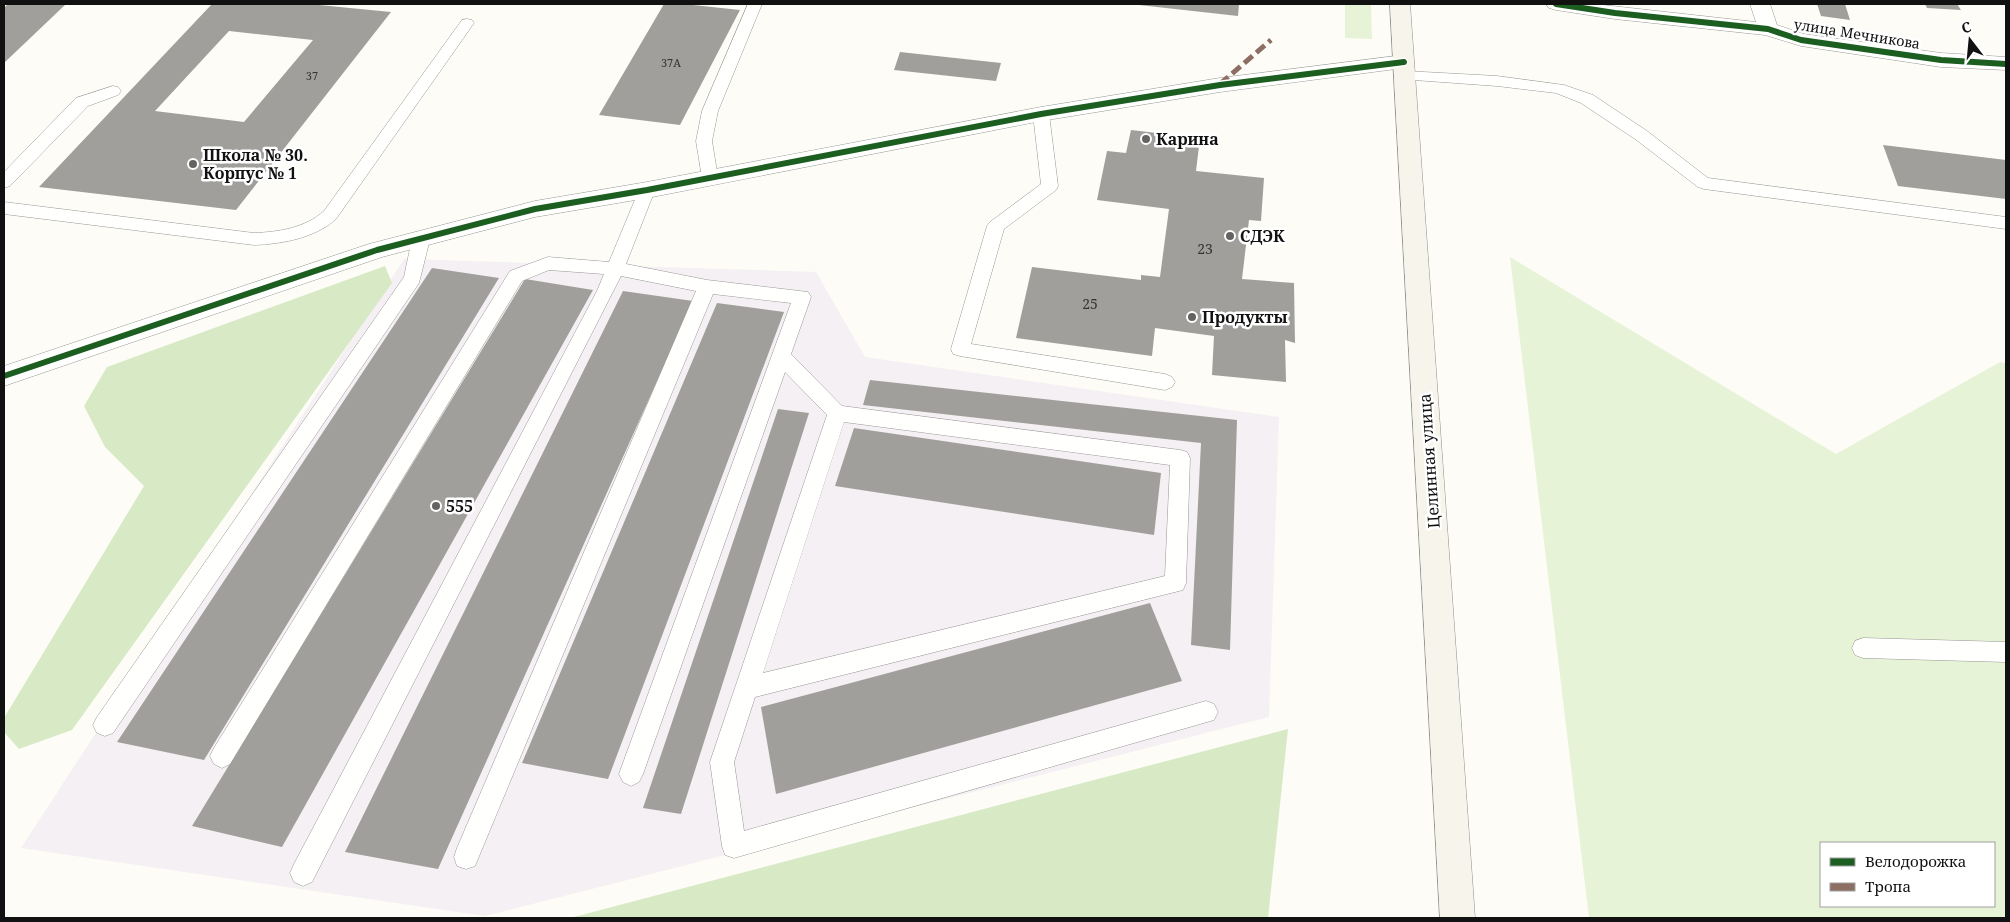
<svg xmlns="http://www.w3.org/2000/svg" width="2010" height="922" font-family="'Noto Serif',serif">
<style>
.industrial{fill:#f5f0f3}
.green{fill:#e7f3d7;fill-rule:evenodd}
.forest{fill:#d8eac5}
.building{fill:#a19f9c;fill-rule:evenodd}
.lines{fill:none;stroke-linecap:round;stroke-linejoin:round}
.lane-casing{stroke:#979795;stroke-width:1}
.street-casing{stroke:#979795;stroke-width:1}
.secondary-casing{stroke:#8e8d8b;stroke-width:1}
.lane{fill:#fffffe;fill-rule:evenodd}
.street{fill:#fffffe;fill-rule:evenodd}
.secondary{fill:#f6f4eb;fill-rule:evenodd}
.quiet{stroke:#8d6e63;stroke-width:5;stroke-dasharray:11 5;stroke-linecap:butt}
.cycleway-casing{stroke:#fff;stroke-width:9}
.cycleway{stroke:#1b5e20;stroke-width:6}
.poi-dot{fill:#646362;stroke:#fff;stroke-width:2}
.labels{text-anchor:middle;stroke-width:5;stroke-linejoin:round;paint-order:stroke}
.far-number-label{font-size:11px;fill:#353434}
.far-street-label{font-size:14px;fill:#111;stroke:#fff}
.number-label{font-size:14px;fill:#353434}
.poi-label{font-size:16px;font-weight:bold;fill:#111;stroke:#fff;text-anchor:start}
.street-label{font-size:16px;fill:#111;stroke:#fff}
</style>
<rect width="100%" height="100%" fill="#fdfcf7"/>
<!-- industrial -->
<path class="industrial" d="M 404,259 L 816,272 L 865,357 L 1279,417 L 1269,717 L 485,916 L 21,848 Z"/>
<!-- green -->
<path class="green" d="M 1345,4 L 1371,4 L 1372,39 L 1345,38 Z
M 1510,257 L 1836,454 L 2000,362 L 2006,363 L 2006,918 L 1589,918 ZM 1821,843 L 1994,843 L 1994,906 L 1821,906 Z"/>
<!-- forest -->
<path class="forest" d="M 385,266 L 392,283 L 72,730 L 19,749 L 4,732 L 4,718 L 144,486 L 105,447 L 84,406 L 107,367 Z
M 1288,729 L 1268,918 L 570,918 Z"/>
<!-- building -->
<path class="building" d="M 8,4 L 66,4 L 4,63 L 4,8 Z
M 212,4 L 309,4 L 391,12 L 236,210 L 39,187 ZM 229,31 L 313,40 L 244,122 L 155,111 Z
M 664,4 L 684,4 L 740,10 L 680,125 L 599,115 Z
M 1130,4 L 1239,4 L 1238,16 Z
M 1817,4 L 1845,4 L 1850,20 L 1821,16 Z
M 1925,4 L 1957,4 L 1961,10 L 1927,8 Z
M 900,52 L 1001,63 L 996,81 L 894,70 Z
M 1131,130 L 1200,138 L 1196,171 L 1264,178 L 1261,221 L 1249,220 L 1242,279 L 1294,283 L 1295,343 L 1285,340 L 1286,382 L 1212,375 L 1214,336 L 1155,328 L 1152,356 L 1016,338 L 1032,267 L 1141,280 L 1141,275 L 1160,277 L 1169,209 L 1097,200 L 1107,151 L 1126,153 Z
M 1883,145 L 2006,160 L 2006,199 L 1898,186 Z
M 432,268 L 499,278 L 204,760 L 117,742 Z
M 525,279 L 593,290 L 282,847 L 192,826 Z
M 623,291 L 693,301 L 438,869 L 345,852 Z
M 717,303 L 784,312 L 608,779 L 522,763 Z
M 870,380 L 1237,420 L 1230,650 L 1191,645 L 1201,443 L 863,405 Z
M 778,409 L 809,413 L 681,814 L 643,808 Z
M 854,428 L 1161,473 L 1154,535 L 835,486 Z
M 1150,603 L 1182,681 L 776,794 L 761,707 Z"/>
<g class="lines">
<defs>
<path id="lane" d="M 748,4 L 762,4 L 718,111 L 712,141 L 718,178 L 716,182 L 710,184 L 704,182 L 702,178 L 696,141 L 702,111 Z
M 467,19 L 472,20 L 474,23 L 336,219 C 315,238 282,244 254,245 L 4,214 L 4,202 L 254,233 C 279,232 305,228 324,211 L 462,20 Z
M 1405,71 L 1497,76 L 1564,85 L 1593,95 L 1647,131 L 1708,178 L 2006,217 L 2006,229 L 1704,189 L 1698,187 L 1635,139 L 1581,103 L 1556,93 L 1497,86 L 1400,79 L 1397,76 L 1400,73 Z
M 113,86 L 118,87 L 121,91 L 118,95 L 88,106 L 10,186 L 4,188 L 4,172 L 76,98 Z
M 1041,109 L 1047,110 L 1049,114 L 1058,186 L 1056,190 L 1004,229 L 971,344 L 1165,374 L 1172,377 L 1175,382 L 1172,387 L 1165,390 L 960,356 L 953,354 L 951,349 L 987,226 L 990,222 L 1041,184 L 1033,114 L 1035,110 Z
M 647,184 L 653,186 L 655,190 L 626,264 L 707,280 L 808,292 L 811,297 L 791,354 L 842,406 L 1180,450 L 1187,452 L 1190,458 L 1186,583 L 1183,590 L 755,697 L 734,762 L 744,831 L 1206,701 L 1214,704 L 1218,712 L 1214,720 L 734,858 L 725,855 L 722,846 L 710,762 L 827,415 L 785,372 L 643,774 L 639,782 L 631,786 L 623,782 L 619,774 L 791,303 L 713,294 L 475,866 L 466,869 L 457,866 L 454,857 L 457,848 L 696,291 L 621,276 L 312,882 L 303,886 L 294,882 L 290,873 L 294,864 L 597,291 L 604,274 L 549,270 L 522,281 L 230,764 L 222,768 L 214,764 L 210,756 L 214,748 L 510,271 L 548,257 L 609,262 L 639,190 L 641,186 ZM 844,422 L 1170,465 L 1165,576 L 763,673 Z
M 421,233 L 427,235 L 430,239 L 419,283 L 113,733 L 105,736 L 97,733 L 93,725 L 97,717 L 404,277 L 412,239 L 415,235 Z
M 1863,638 L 2006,642 L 2006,662 L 1863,658 L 1855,655 L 1852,648 L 1855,641 Z"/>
<path id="street" d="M 1546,4 L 1594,4 L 1756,22 L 1750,4 L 1770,4 L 1777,25 L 1804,34 L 1941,53 L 2006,57 L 2006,70 L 1941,67 L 1801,46 L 1765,35 L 1615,19 L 1556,10 L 1549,8 Z
M 1404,55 L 1411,57 L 1414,62 L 1411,67 L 1220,92 L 1041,121 L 647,198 L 535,217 L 382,257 L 4,386 L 4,366 L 369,244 L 535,201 L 647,182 L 1041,107 L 1220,78 Z"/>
<path id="secondary" d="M 1390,4 L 1410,4 L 1475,918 L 1440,918 Z"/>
</defs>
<!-- lane casing -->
<use href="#lane" class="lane-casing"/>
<!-- street casing -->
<use href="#street" class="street-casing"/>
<!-- secondary casing -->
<use href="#secondary" class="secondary-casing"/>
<!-- lane -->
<use href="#lane" class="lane"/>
<!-- street -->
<use href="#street" class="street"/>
<!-- secondary -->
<use href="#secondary" class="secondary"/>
<!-- quiet -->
<path class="quiet" d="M 1220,84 L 1271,40"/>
<defs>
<path id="cycleway" d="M 1556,4 L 1615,13 L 1768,29 L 1801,40 L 1941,60 L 2006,64
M 4,376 L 377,250 L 535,209 L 647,190 L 1041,114 L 1220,85 L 1404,62"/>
</defs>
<!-- cycleway casing -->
<use href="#cycleway" class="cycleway-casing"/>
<!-- cycleway -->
<use href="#cycleway" class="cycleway"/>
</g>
<!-- markers -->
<g class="poi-dot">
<circle cx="1146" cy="139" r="5"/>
<circle cx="193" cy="164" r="5"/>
<circle cx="1230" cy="236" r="5"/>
<circle cx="1192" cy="317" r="5"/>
<circle cx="436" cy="506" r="5"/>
</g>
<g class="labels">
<!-- far-number labels -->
<g class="far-number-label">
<text x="671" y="67">37А</text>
<text x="312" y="80">37</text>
</g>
<!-- far-street labels -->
<g class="far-street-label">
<text transform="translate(1857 34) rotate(9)" y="5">улица Мечникова</text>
</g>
<!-- number labels -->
<g class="number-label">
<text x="1205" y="254">23</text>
<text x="1090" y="309">25</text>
</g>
<!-- poi labels -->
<g class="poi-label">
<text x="1156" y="145">Карина</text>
<text x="203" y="161">Школа № 30.<tspan x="203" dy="18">Корпус № 1</tspan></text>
<text x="1240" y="242">СДЭК</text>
<text x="1202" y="323">Продукты</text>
<text x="446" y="512">555</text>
</g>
<!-- street labels -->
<g class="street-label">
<text transform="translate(1429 461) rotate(-94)" y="6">Целинная улица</text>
</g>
</g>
<!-- border -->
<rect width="2010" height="922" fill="none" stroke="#111111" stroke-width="10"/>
<!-- legend -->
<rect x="1820" y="842" width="175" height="65" fill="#ffffff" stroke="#a0a0a0"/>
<rect x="1830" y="858" width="25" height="8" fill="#1b5e20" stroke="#a0a0a0"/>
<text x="1865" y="867" font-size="15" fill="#111111">Велодорожка</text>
<rect x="1830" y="883" width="25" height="8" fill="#8d6e63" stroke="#a0a0a0"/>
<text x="1865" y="892" font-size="15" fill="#111111">Тропа</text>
<!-- north arrow -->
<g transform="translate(1970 40) rotate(344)" stroke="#ffffff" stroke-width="4" paint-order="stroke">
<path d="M0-4L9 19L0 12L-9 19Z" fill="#111111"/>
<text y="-8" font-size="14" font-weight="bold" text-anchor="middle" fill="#111111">С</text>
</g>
</svg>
